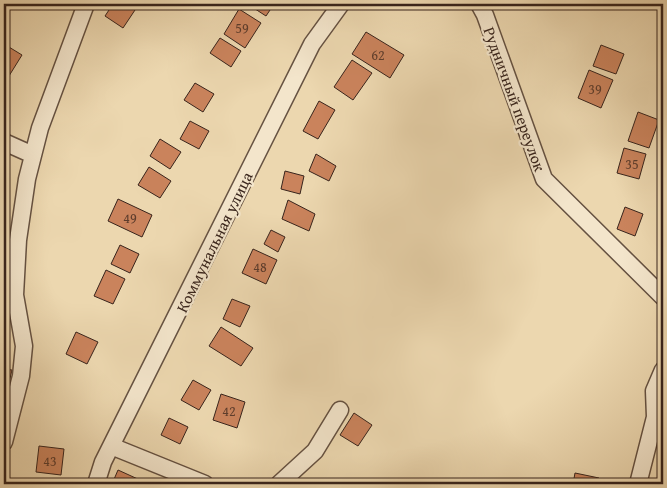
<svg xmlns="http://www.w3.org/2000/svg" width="667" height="488" font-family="'Gentium Book Plus',serif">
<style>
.building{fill:#ca835c;stroke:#38241c}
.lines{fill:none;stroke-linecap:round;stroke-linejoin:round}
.street-casing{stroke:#655141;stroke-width:19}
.street{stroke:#f3e5cb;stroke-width:16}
.labels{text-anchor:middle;stroke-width:4.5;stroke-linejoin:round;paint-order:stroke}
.number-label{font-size:14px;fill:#5c3c2c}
.street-label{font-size:16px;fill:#38241c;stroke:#f3e5cb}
</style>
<rect width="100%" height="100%" fill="#ecd7af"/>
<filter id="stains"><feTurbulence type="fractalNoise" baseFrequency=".004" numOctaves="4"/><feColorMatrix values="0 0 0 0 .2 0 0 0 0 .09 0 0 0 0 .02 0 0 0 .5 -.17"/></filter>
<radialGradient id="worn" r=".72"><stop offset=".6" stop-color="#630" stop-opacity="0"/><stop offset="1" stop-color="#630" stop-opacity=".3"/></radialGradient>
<!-- building -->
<path class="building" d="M 113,4 L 139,4 L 123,28 L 105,16 Z
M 250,4 L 274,4 L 266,16 L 249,5 Z
M 239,9 L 261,23 L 245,48 L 224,34 Z
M 366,32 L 404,55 L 390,78 L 352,54 Z
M 220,38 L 241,51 L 231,67 L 210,53 Z
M 4,44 L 22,55 L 4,84 Z
M 601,45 L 624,54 L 616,74 L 593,66 Z
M 352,60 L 372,73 L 353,100 L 334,87 Z
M 589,70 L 613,80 L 601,108 L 578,98 Z
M 195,83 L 214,94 L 203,112 L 184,100 Z
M 319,101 L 335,110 L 318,139 L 303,131 Z
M 638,112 L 659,120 L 649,148 L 628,141 Z
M 190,121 L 209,131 L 199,149 L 180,139 Z
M 160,139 L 181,152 L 170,169 L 150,156 Z
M 624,148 L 646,154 L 639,179 L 617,173 Z
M 316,154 L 336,166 L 329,181 L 309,171 Z
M 149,167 L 171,181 L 160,198 L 138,185 Z
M 285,171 L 304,176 L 300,194 L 281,189 Z
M 118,199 L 152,215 L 142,237 L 108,221 Z
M 288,200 L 315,214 L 309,231 L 282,219 Z
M 625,207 L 643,214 L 635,236 L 617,229 Z
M 271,230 L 285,237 L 278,252 L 264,244 Z
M 120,245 L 139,254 L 130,273 L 111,264 Z
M 253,249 L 277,260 L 266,284 L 242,273 Z
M 106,270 L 125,279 L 113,304 L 94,296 Z
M 232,299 L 250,306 L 240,327 L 223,319 Z
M 221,327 L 253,348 L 241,366 L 209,346 Z
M 76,332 L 98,342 L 87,364 L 66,354 Z
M 4,369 L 12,370 L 7,391 L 4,390 Z
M 193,380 L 211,390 L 199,410 L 181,400 Z
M 221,394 L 245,402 L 237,428 L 213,420 Z
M 354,413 L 372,425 L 358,446 L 340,435 Z
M 169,418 L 188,427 L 180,444 L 161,435 Z
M 39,446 L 64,449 L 61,475 L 36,472 Z
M 118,470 L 140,480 L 139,484 L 112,484 Z
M 575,473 L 599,478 L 598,484 L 573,484 Z"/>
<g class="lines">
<defs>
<path id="street" d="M 479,4 L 485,15 L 544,179 L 663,297
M 4,142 L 33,155
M 4,442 L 21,376 L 24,346 L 15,295 L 18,240 L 27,179 L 40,128 L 86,4
M 111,446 L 205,484
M 96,484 L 103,462 L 312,44 L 341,4
M 279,484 L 315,451 L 340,410
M 638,484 L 655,417 L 654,391 L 663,370"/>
</defs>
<!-- street casing -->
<use href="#street" class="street-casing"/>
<!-- street -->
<use href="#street" class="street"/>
</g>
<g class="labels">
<!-- number labels -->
<g class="number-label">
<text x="242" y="33">59</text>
<text x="378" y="60">62</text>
<text x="595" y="94">39</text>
<text x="632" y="169">35</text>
<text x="130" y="223">49</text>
<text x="260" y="272">48</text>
<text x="229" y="416">42</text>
<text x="50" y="466">43</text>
</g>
<!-- street labels -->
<g class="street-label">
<text transform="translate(515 99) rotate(70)" y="6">Рудничный переулок</text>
<text transform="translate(214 242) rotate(-64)" y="6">Коммунальная улица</text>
</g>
</g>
<!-- margin -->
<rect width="667" height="488" fill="none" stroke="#ecd7af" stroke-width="20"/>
<rect x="5" y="5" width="657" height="478" fill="none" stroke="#38241c" stroke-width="2.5"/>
<rect x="10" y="10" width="647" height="468" fill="none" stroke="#38241c"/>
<rect width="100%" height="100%" filter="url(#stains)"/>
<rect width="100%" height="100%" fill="url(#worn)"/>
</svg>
